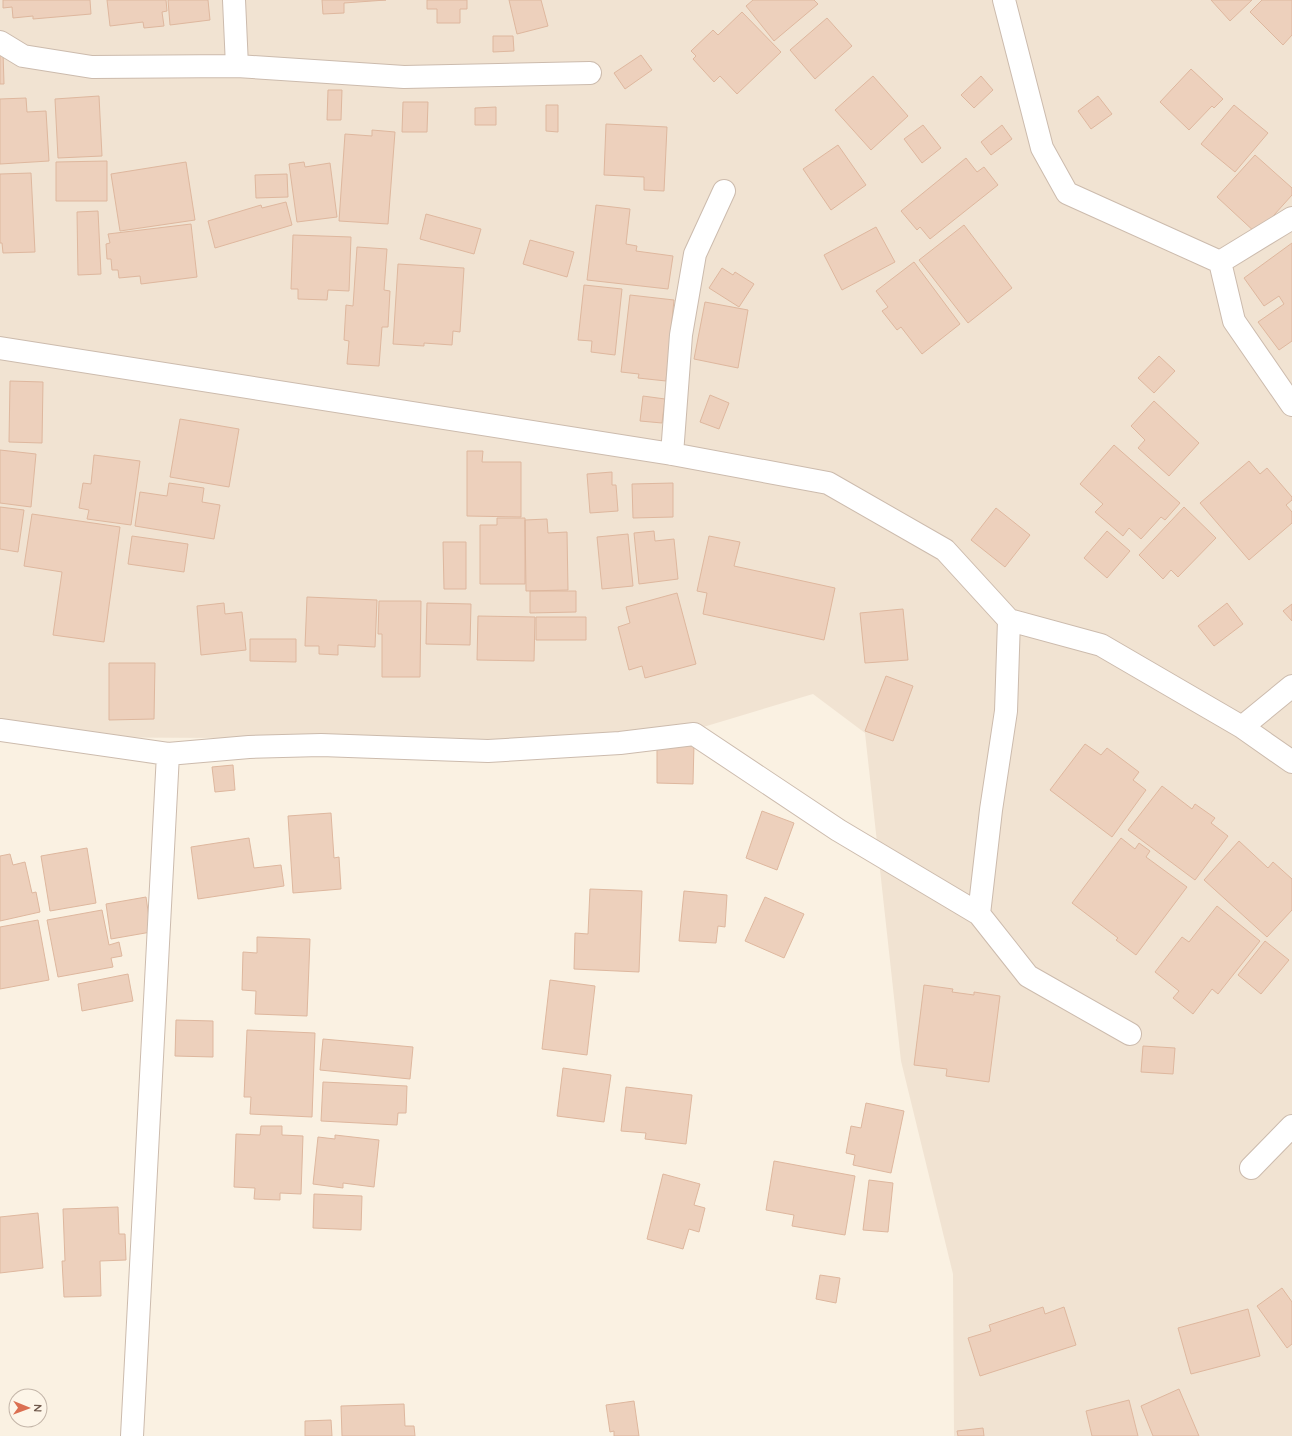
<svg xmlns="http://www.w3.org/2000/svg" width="1292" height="1436" font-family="Quicksand,sans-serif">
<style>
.residential{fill:#f1e3d2}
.building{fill:#edd0bc;stroke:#deb79e}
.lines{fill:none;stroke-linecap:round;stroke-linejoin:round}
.minor-casing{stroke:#ccbbad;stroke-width:24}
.minor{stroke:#fff;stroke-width:22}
</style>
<rect width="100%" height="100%" fill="#faf1e2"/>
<!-- residential -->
<path class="residential" d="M 0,0 L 1292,0 L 1292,1436 L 954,1436 L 953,1274 L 901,1061 L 865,733 L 813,694 L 700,728 L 519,742 L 237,738 L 0,737 Z"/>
<!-- building -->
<path class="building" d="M 3,0 L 90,0 L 91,14 L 33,19 L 33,16 L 13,18 L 12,7 L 3,8 Z
M 107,0 L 166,0 L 167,11 L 162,12 L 164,26 L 144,28 L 143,22 L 110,26 Z
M 168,0 L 208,0 L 210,20 L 170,25 Z
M 322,0 L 386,0 L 344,3 L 344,13 L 323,14 Z
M 427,0 L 467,0 L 467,9 L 460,9 L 460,23 L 437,23 L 437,9 L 427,9 Z
M 509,0 L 541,0 L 548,26 L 517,34 Z
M 753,0 L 814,0 L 818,4 L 774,41 L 746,6 Z
M 1211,0 L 1252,0 L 1230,21 Z
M 1262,0 L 1292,0 L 1292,35 L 1283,45 L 1250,12 Z
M 742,12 L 781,52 L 737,94 L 720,76 L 714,82 L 693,59 L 696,56 L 691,51 L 713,30 L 718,35 Z
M 827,18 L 852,46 L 815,79 L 790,50 Z
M 493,36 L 513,36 L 514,51 L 493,52 Z
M 0,52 L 3,52 L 4,84 L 0,84 Z
M 641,55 L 652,70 L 625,89 L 614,73 Z
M 1191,69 L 1223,99 L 1214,108 L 1212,106 L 1189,130 L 1160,102 Z
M 873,76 L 908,116 L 871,150 L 835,110 Z
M 981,76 L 993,90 L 974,108 L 961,95 Z
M 328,90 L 342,90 L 341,120 L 327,120 Z
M 99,96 L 102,156 L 58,158 L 55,99 Z
M 1098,96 L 1112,114 L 1091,129 L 1078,111 Z
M 26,98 L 27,112 L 46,111 L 49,161 L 0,164 L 0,99 Z
M 403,102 L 428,102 L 427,132 L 402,132 Z
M 546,105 L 558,105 L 558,132 L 546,131 Z
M 1234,105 L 1268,133 L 1235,172 L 1201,144 Z
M 496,107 L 496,125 L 475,125 L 475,108 Z
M 606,124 L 667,127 L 664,191 L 644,190 L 644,177 L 604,175 Z
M 923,125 L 941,148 L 922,163 L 904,139 Z
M 1002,125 L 1012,139 L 991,155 L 981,142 Z
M 372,130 L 395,132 L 388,224 L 339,221 L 345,134 L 372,136 Z
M 838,145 L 866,185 L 831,210 L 803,169 Z
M 1255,155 L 1292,188 L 1292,195 L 1257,234 L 1217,197 Z
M 966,158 L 977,172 L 984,167 L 998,185 L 930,239 L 920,227 L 917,230 L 901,211 Z
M 107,161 L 107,201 L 56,201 L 56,162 Z
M 186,162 L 195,220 L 120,231 L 111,174 Z
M 304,162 L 305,167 L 330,163 L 337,217 L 297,222 L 289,164 Z
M 31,173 L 35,252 L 3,253 L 2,243 L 0,243 L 0,174 Z
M 287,174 L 288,197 L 256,198 L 255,175 Z
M 286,202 L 292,225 L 215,248 L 208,221 L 261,205 L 262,208 Z
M 596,205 L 630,209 L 626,244 L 637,246 L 636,251 L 673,256 L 668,289 L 587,280 Z
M 98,211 L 101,274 L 78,275 L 77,212 Z
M 426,214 L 481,229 L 474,254 L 420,239 Z
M 191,224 L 197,277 L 141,284 L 140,276 L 119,278 L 118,270 L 112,270 L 111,259 L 107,259 L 106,244 L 110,243 L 108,234 Z
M 964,225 L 1012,288 L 968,323 L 919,260 Z
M 876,227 L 895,262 L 842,290 L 824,255 Z
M 293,235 L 351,237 L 349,291 L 328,290 L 327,300 L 298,299 L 298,289 L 291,289 Z
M 530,240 L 574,252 L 567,277 L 523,264 Z
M 1292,243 L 1292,341 L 1279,350 L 1258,322 L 1284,304 L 1279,296 L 1264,306 L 1244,278 Z
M 357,247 L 387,249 L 384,290 L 390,291 L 388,327 L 382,327 L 379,366 L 347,364 L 349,341 L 344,340 L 346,305 L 353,306 Z
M 914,262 L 960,324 L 922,354 L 901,327 L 897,330 L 882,311 L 888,307 L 876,291 Z
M 398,264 L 464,268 L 460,332 L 453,331 L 452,345 L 424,343 L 424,346 L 393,344 Z
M 722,268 L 733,275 L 735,272 L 754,284 L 739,307 L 709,288 Z
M 584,285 L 622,289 L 615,355 L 591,352 L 592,341 L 578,340 Z
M 630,295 L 674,300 L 666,381 L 638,378 L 639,374 L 621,372 Z
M 705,302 L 748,310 L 738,368 L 694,359 Z
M 1159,356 L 1175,371 L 1154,393 L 1138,378 Z
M 10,381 L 43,382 L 42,443 L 9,442 Z
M 710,395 L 729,403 L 719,429 L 700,422 Z
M 643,396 L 665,399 L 662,423 L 640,421 Z
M 1154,401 L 1199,443 L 1169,476 L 1138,448 L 1145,440 L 1131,426 Z
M 180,419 L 239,429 L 229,487 L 170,477 Z
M 1114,445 L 1180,503 L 1165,520 L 1161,517 L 1141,539 L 1129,528 L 1123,536 L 1095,512 L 1103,504 L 1080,484 Z
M 0,450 L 36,454 L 31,507 L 0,503 Z
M 467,451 L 483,451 L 482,462 L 521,462 L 521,517 L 467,516 Z
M 94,455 L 140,461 L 131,525 L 87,519 L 89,510 L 79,508 L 83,483 L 91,484 Z
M 1249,461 L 1260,474 L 1267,468 L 1292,497 L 1292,500 L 1286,505 L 1292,512 L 1292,523 L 1249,560 L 1200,503 Z
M 612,472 L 612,485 L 616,485 L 618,511 L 590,513 L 587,474 Z
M 169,483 L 204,488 L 202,502 L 220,505 L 214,539 L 135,526 L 140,492 L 167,496 Z
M 673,483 L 673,517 L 633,518 L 632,484 Z
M 0,507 L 24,510 L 18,552 L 0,549 Z
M 1184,507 L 1216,538 L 1178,577 L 1171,570 L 1163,579 L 1139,555 Z
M 996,508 L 1030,535 L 1005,567 L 971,540 Z
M 32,514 L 120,527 L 104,642 L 53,635 L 62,572 L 24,566 Z
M 497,518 L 525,518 L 525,584 L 480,584 L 480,525 L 497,525 Z
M 547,519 L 548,533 L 567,532 L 568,590 L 526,591 L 525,520 Z
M 654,531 L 655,541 L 674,539 L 678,579 L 639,584 L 634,533 Z
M 1107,531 L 1130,551 L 1107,578 L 1084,558 Z
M 628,534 L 633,586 L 602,589 L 597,537 Z
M 132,536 L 188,544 L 184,572 L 128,564 Z
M 709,536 L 740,542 L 734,566 L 835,588 L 824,640 L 703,614 L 707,593 L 697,591 Z
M 443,542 L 466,542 L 466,589 L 444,589 Z
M 530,591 L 576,591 L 576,612 L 530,613 Z
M 677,593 L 696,664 L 645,678 L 642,666 L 629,670 L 618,627 L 630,623 L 626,607 Z
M 307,597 L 377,600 L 375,647 L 338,645 L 338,655 L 319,654 L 319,646 L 305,646 Z
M 379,601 L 421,601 L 420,677 L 382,677 L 382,634 L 378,634 Z
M 224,603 L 225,614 L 242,612 L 246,650 L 201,655 L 197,606 Z
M 427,603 L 471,604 L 470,645 L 426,644 Z
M 1227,603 L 1243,624 L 1214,646 L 1198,626 Z
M 1292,604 L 1292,621 L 1283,611 Z
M 903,609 L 908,660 L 865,663 L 860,613 Z
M 478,616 L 535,617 L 534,661 L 477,660 Z
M 536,617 L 586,617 L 586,640 L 536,640 Z
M 250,639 L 296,639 L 296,662 L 250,661 Z
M 109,663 L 155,663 L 154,719 L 109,720 Z
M 886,676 L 913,686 L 893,741 L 865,731 Z
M 657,743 L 694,744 L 693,784 L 657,783 Z
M 1085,744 L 1101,755 L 1107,748 L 1139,772 L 1133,780 L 1146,790 L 1112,837 L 1050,790 Z
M 233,765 L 235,790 L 215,792 L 212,767 Z
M 1162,786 L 1192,809 L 1195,804 L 1215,818 L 1211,823 L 1228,836 L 1195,880 L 1128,830 Z
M 762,811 L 794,823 L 777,870 L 746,858 Z
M 331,813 L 334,858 L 339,857 L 341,889 L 293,893 L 288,816 Z
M 249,838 L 254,868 L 281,865 L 284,886 L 198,899 L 191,847 Z
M 1121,838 L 1135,849 L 1139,843 L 1150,851 L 1146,857 L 1187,887 L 1136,955 L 1116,940 L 1118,938 L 1072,903 Z
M 1239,841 L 1268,868 L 1273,862 L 1292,879 L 1292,910 L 1267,937 L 1204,880 Z
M 87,848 L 96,903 L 50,911 L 41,856 Z
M 10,854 L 13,865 L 25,862 L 32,893 L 36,892 L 40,912 L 0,921 L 0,856 Z
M 590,889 L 642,891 L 639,972 L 574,969 L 575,933 L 588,934 Z
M 684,891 L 727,895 L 725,927 L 718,926 L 716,943 L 679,941 Z
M 146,897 L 151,932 L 111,939 L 106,904 Z
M 765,897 L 804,914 L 784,958 L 745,941 Z
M 1217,906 L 1260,941 L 1218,994 L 1212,989 L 1193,1014 L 1173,998 L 1179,991 L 1155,972 L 1182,937 L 1189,942 Z
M 102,910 L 109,945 L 119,942 L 122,956 L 111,958 L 113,967 L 58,977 L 47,920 Z
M 38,920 L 49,980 L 0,989 L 0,927 Z
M 257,937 L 310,939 L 307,1016 L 255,1014 L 256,991 L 242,990 L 243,952 L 257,953 Z
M 1265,941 L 1289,960 L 1261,994 L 1238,975 Z
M 128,974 L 133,1001 L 82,1011 L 78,984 Z
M 550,980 L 595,986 L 587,1055 L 542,1049 Z
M 924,985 L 953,989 L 952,992 L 974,995 L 974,992 L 1000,996 L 989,1082 L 946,1076 L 947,1069 L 914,1065 Z
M 176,1020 L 213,1021 L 213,1057 L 175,1056 Z
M 247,1030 L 315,1033 L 312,1117 L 250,1114 L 251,1097 L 244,1097 Z
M 323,1039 L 413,1047 L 410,1079 L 320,1070 Z
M 1143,1046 L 1175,1048 L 1173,1074 L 1141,1072 Z
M 563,1068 L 611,1075 L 604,1122 L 557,1116 Z
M 323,1082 L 407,1086 L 406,1113 L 398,1113 L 397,1125 L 321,1121 Z
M 626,1087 L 692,1095 L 686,1144 L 645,1139 L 646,1133 L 621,1131 Z
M 866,1103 L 904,1111 L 891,1173 L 853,1165 L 855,1155 L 846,1153 L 851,1126 L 861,1128 Z
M 261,1126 L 282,1126 L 282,1135 L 303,1136 L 301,1194 L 280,1193 L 280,1200 L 254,1199 L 255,1188 L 234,1187 L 236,1134 L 260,1135 Z
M 335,1135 L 379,1140 L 374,1187 L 343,1183 L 343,1188 L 313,1184 L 318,1137 L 335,1139 Z
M 774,1161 L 855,1176 L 845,1235 L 792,1226 L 794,1215 L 766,1210 Z
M 663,1174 L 700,1184 L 694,1205 L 705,1208 L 699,1232 L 689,1229 L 683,1249 L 647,1239 Z
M 869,1180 L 893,1183 L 888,1232 L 863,1230 Z
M 314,1194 L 362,1196 L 361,1230 L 313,1228 Z
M 118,1207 L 119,1234 L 125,1234 L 126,1260 L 100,1261 L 101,1296 L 64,1297 L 62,1261 L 65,1261 L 63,1209 Z
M 38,1213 L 43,1268 L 0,1273 L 0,1217 Z
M 820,1275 L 840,1278 L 836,1303 L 816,1299 Z
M 1282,1288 L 1292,1302 L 1292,1344 L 1287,1348 L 1257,1306 Z
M 1043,1307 L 1045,1314 L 1064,1307 L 1076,1345 L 980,1376 L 968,1338 L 991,1331 L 989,1325 Z
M 1248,1309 L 1260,1356 L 1191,1374 L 1178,1328 Z
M 1179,1389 L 1199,1436 L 1153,1436 L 1141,1406 Z
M 1129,1400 L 1138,1436 L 1092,1436 L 1086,1411 Z
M 634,1401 L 639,1436 L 614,1436 L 614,1431 L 610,1432 L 606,1405 Z
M 404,1404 L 405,1426 L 414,1426 L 415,1436 L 342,1436 L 341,1406 Z
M 331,1420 L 332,1436 L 305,1436 L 305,1421 Z
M 983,1428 L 984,1436 L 958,1436 L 957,1431 Z"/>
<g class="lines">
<defs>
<path id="minor" d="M 234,0 L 237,66
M 1004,0 L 1042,148 L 1067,193 L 1220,262
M 0,42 L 23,56 L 92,67 L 237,66 L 404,77 L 590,73
M 1220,262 L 1234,321 L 1292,405
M 1220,262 L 1292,218
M 0,348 L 672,454 L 828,483 L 945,550 L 1009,620 L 1101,645 L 1242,727 L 1292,762
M 672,454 L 681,335 L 695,254 L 724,191
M 1242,727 L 1292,686
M 0,730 L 168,754 L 249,747 L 321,745 L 488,751 L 620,743 L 694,734 L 838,830 L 979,914 L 1028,976 L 1130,1034
M 979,914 L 991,810 L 1006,711 L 1009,620
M 1251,1168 L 1292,1126
M 132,1436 L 168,754"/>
</defs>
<!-- minor casing -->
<use href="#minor" class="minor-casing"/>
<!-- minor -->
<use href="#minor" class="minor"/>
</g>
<!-- north arrow -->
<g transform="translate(28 1408) rotate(91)"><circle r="19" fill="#fdf5e8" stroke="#c4b6a9"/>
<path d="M0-3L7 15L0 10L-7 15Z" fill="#db6f51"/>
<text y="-6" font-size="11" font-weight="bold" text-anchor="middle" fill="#6f584b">N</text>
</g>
</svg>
